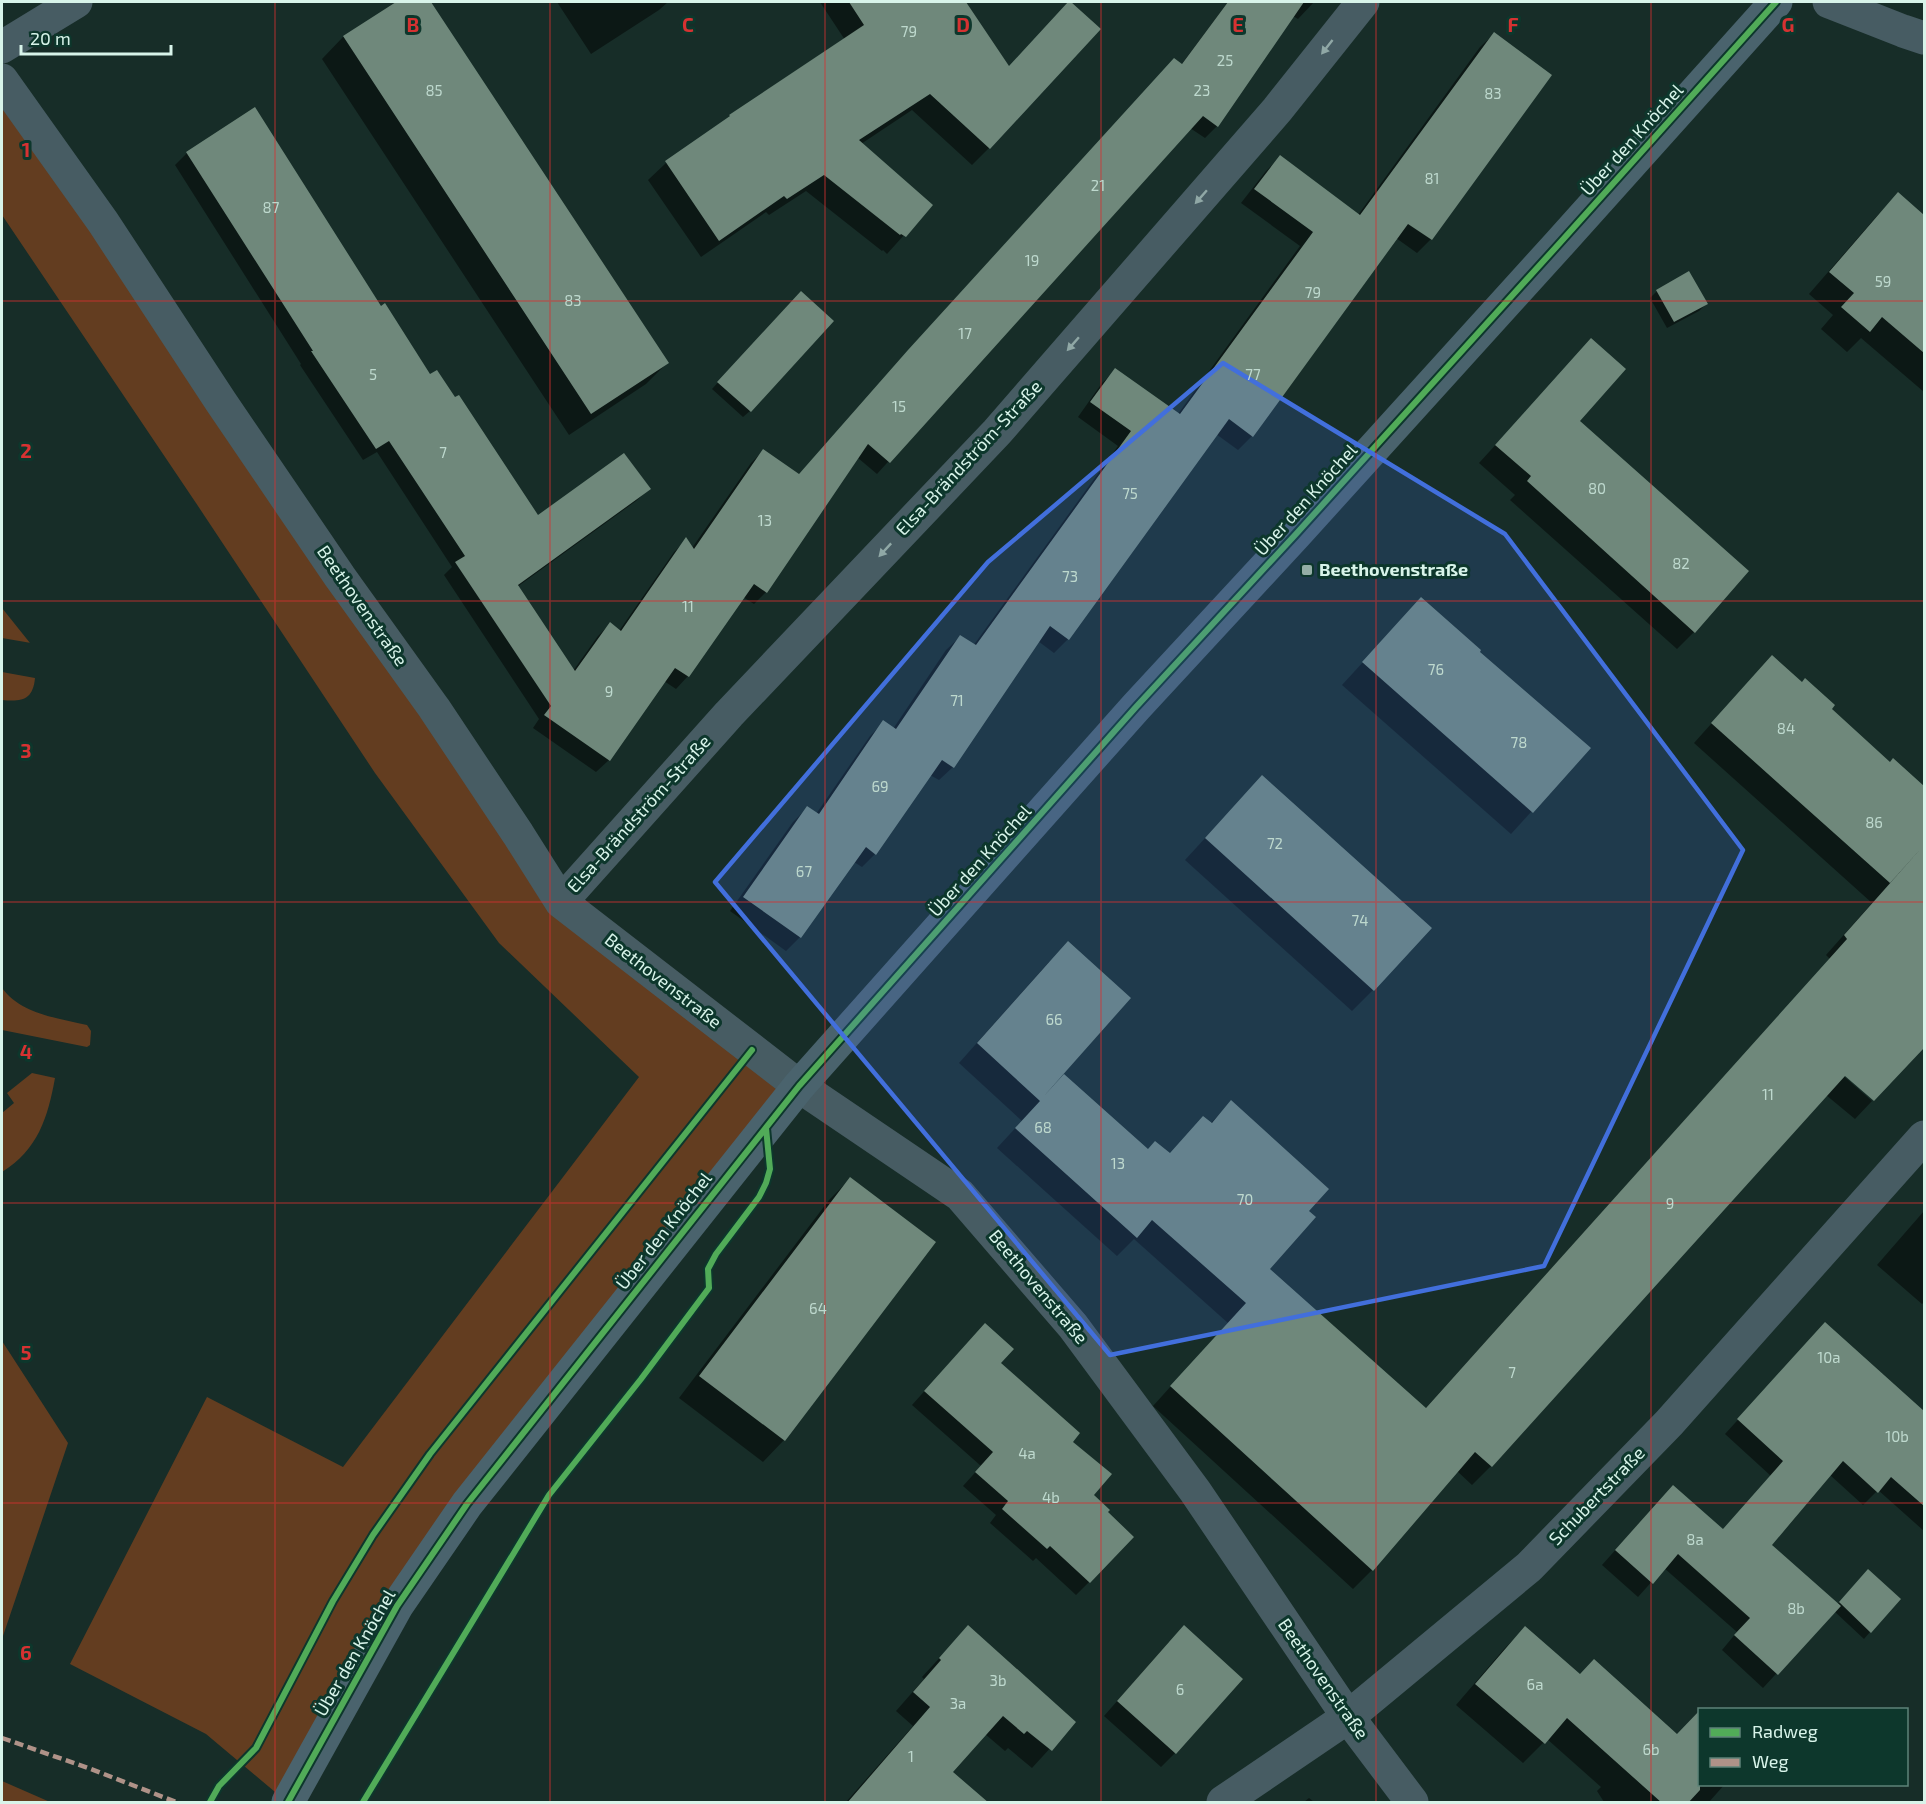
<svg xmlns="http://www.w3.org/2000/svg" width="1926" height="1804" font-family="'Exo 2',sans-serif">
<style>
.green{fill:#633d20}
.shadow{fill:#0007}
.building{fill:#6f887b}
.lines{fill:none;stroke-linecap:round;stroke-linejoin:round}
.street{stroke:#475c63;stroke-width:33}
.secondary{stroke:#4a636d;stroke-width:33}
.quiet{stroke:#af9288;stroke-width:4.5;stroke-dasharray:9 4.5;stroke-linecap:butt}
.cycleway-casing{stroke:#0d372c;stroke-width:10}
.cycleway{stroke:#51ab58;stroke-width:6}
.oneway{fill:#90a8a6}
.marked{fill:#426fdc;fill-opacity:0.2;stroke:#426fdc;stroke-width:4.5;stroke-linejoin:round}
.grid{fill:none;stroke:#d63232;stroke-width:1.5;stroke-opacity:0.55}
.poi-dot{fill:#94aea6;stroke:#0d372c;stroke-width:2}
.labels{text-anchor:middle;stroke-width:6;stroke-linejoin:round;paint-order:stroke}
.number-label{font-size:15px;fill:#bed9ce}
.street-label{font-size:18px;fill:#d8f4ea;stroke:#0d372c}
.poi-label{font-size:18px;font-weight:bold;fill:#d8f4ea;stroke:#0d372c;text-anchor:start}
.grid-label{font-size:20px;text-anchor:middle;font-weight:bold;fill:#d63232;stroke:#0d372c;stroke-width:6;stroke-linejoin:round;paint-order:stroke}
</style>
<rect width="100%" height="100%" fill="#172d28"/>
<!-- green -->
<path class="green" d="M 2,80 L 561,901 L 799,1086 L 467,1504 L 287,1802 L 206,1734 L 70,1664 L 207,1397 L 343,1467 L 639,1077 L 499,943 L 375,773 L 196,503 L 2,215 Z
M 2,608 L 30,643 L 31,643 L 2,638 Z
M 2,672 L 35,678 C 33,700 22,702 2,700 Z
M 2,988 C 21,1014 57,1018 87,1025 L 91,1031 L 90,1045 L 87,1047 L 2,1030 Z
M 32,1073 L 55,1078 C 48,1117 38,1150 2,1172 L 2,1113 L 14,1103 L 7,1093 Z
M 2,1341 L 68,1443 L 2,1639 Z
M 2,1781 L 50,1802 L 2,1802 Z"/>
<!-- shadow -->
<path class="shadow" d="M 398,2 L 429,2 L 667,363 L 646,384 L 569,435 L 322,59 L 343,37 Z
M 557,2 L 668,2 L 659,10 L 591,54 Z
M 820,2 L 964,2 L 1008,68 L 989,148 L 972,165 L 912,110 L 861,144 L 931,205 L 887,254 L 883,250 L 882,251 L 806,191 L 769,215 L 766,212 L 701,257 L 648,180 L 666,163 L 845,40 Z
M 1228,2 L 1314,2 L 1298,19 L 1293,16 L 1217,126 L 1205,138 L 1190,128 L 877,474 L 858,458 L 766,592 L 754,604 L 743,597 L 688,676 L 676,689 L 664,681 L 609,760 L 596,772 L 533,728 L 539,719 L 444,575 L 452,567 L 377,452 L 363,460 L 300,365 L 301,364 L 175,165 L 187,153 L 381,308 L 430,376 L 538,517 L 649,489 L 636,501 L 517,587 L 573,671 L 598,636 L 610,624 L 619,631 L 674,552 L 686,540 L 692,548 L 751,463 L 763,451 L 798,475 L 1181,65 Z
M 1494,34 L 1550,75 L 1431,239 L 1417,253 L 1396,238 L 1252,436 L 1238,450 L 1216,434 L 1068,639 L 1054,653 L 1038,641 L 953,767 L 939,780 L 930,775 L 875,854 L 862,867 L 854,862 L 800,937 L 786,951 L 730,911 L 793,822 L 807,808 L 816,814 L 870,736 L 884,722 L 893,729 L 946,650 L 960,637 L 973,646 L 1118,446 L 1078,417 L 1102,383 L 1116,370 L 1178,414 L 1300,246 L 1241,203 L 1266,171 L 1280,157 L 1358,215 L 1480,47 Z
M 1897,195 L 1924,219 L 1924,392 L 1861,338 L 1847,352 L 1821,329 L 1833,315 L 1809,294 L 1876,217 Z
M 1657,291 L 1706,304 L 1699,311 L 1667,328 L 1650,298 Z
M 794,299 L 750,411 L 743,417 L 712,389 Z
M 1591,340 L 1578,421 L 1694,632 L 1677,649 L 1510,500 L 1515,495 L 1479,463 Z
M 1421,599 L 1478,652 L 1589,748 L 1511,834 L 1342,685 Z
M 1754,676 L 1830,709 L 1890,763 L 1893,760 L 1924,788 L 1924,1034 L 1897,1064 L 1841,1070 L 1839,1072 L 1872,1101 L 1855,1119 L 1826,1095 L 1491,1466 L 1472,1485 L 1457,1471 L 1372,1570 L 1353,1589 L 1153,1406 L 1228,1323 L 1134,1239 L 1117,1256 L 997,1148 L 1022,1121 L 959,1063 L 1049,962 L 1053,1084 L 1147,1150 L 1169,1155 L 1210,1124 L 1231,1102 L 1307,1211 L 1268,1269 L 1425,1409 L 1830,959 L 1826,955 L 1872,903 L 1694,743 Z
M 1241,799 L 1373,990 L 1352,1011 L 1185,860 Z
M 850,1179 L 784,1440 L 763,1462 L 679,1398 L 829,1200 Z
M 1924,1211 L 1924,1302 L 1922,1304 L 1877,1265 Z
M 1825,1324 L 1924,1414 L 1924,1531 L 1878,1490 L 1863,1505 L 1830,1475 L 1770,1545 L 1837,1605 L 1861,1578 L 1870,1632 L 1864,1639 L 1834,1611 L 1763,1688 L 1722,1650 L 1737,1632 L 1664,1568 L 1638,1597 L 1602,1565 L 1660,1500 L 1722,1531 L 1771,1476 L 1725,1434 Z
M 972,1338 L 999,1363 L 1071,1442 L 1092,1495 L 1089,1582 L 1076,1595 L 1036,1558 L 1033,1561 L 990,1523 L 996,1515 L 963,1486 L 981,1466 L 912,1405 Z
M 968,1627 L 1074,1722 L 1032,1768 L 1008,1748 L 1005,1751 L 985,1734 L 951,1772 L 954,1802 L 846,1802 L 913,1726 L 896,1711 L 924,1679 L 922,1677 Z
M 1525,1628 L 1700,1784 L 1725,1784 L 1709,1802 L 1604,1802 L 1597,1791 L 1601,1787 L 1547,1739 L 1523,1763 L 1456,1705 L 1504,1649 Z
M 1169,1642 L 1175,1753 L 1161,1767 L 1104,1716 Z
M 1309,1798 L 1314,1802 L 1304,1802 Z"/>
<!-- building -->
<path class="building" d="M 396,2 L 431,2 L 669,363 L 591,414 L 343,36 Z
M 849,2 L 966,2 L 1009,66 L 1068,2 L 1071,2 L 1101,29 L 990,149 L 930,94 L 859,140 L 933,205 L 906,237 L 901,234 L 900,235 L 824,175 L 787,199 L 784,196 L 719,241 L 665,161 L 730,116 L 729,115 L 864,25 Z
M 1228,2 L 1304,2 L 1218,127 L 1203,116 L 890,463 L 868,444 L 767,593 L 754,584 L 689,677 L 675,668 L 610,761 L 544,715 L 551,706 L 455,562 L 465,556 L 389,441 L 376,449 L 311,351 L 313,351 L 186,152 L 255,107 L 381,306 L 385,303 L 430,374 L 437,370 L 455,397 L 459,395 L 538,515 L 624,453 L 651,489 L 518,585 L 575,671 L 610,622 L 621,631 L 686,537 L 694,549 L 763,449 L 799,474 L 908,350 L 1174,58 L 1182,64 Z
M 1494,32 L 1552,75 L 1432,240 L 1408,224 L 1253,437 L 1229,419 L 1069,640 L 1050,626 L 954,768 L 942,760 L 876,855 L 866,847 L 801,938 L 743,897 L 807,806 L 819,814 L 883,720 L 896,729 L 960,635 L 976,645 L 1131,431 L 1090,402 L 1115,368 L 1180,414 L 1313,232 L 1254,189 L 1280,155 L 1360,215 Z
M 1898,192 L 1924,215 L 1924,353 L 1882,317 L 1870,332 L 1841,307 L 1854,293 L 1829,272 Z
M 1689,271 L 1708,304 L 1674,322 L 1656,290 Z
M 801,291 L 834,321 L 751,412 L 717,382 Z
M 1591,338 L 1626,369 L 1580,421 L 1749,571 L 1695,633 L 1527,481 L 1531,476 L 1495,445 Z
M 1421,597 L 1481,650 L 1480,652 L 1591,748 L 1533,813 L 1362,662 Z
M 1772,655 L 1802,682 L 1805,678 L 1835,705 L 1832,709 L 1890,762 L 1893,758 L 1924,786 L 1924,845 L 1890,883 L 1711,723 Z
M 1262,775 L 1432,928 L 1374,991 L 1205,838 Z
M 1924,845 L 1924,1048 L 1874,1101 L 1845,1076 L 1492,1467 L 1475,1452 L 1373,1571 L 1170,1386 L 1246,1303 L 1152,1220 L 1137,1238 L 1015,1128 L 1040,1101 L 977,1043 L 1068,941 L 1131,998 L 1044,1096 L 1064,1074 L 1148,1149 L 1155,1141 L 1170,1153 L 1203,1116 L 1212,1123 L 1231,1100 L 1329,1189 L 1309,1211 L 1316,1217 L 1270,1269 L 1426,1408 L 1847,939 L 1844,935 Z
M 850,1177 L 936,1242 L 785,1441 L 699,1376 Z
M 1825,1322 L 1924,1411 L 1924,1506 L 1891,1477 L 1878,1493 L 1843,1461 L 1772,1545 L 1841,1606 L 1778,1675 L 1734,1635 L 1750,1618 L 1678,1554 L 1653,1584 L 1615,1550 L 1673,1485 L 1723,1529 L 1783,1461 L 1737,1419 Z
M 985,1323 L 1014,1349 L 1001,1363 L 1080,1433 L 1073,1442 L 1112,1474 L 1094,1495 L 1110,1510 L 1108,1512 L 1134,1537 L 1090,1583 L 1050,1546 L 1047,1549 L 1002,1509 L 1008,1501 L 975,1472 L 993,1452 L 924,1391 Z
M 1868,1569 L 1901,1599 L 1871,1633 L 1839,1602 Z
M 968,1625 L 1076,1722 L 1052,1751 L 1027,1731 L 1024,1734 L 1003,1716 L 953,1772 L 989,1803 L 847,1803 L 930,1707 L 913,1692 L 941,1660 L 939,1658 Z
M 1184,1625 L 1243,1679 L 1176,1754 L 1117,1701 Z
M 1525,1626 L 1580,1674 L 1594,1659 L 1677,1734 L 1700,1710 L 1700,1790 L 1688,1803 L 1662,1803 L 1567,1718 L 1545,1744 L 1475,1684 Z"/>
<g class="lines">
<!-- street -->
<path class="street" d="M 1829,2 L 1903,31 L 1924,38
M 2,47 L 76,2
M 2,80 L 103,222 L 221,402 L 340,577 L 434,708 L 518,834 L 561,902 L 799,1086 L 960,1195 L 1073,1326 L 1195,1491 L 1348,1717 L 1412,1802
M 561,902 L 729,714 L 997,432 L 1277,110 L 1363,2
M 1223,1802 L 1348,1717 L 1529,1567 L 1669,1423 L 1924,1137"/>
<!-- secondary -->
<path class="secondary" d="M 288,1802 L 397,1606 L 467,1504 L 799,1086 L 1136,707 L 1296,534 L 1558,245 L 1776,2"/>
<!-- quiet -->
<path class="quiet" d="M 2,1738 L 91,1769 L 176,1802"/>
<defs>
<path id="cycleway" d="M 210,1802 L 219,1786 L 256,1748 L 333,1601 L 373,1535 L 430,1454 L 752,1050
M 288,1802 L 397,1606 L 467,1504 L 799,1086 L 1136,707 L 1296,534 L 1558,245 L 1776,2
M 363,1802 L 549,1495 L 641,1379 L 709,1288 L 708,1269 L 716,1254 L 759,1197 L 766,1183 L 770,1169 L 766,1128"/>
</defs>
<!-- cycleway casing -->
<use href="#cycleway" class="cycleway-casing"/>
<!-- cycleway -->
<use href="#cycleway" class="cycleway"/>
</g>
<!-- one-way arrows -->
<defs><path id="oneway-solid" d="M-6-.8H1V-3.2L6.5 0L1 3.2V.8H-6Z" transform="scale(1.5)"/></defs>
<g class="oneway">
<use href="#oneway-solid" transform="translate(1327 47) rotate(128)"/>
<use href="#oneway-solid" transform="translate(1201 197) rotate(131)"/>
<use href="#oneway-solid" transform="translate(1073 344) rotate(131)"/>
<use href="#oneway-solid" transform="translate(885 550) rotate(133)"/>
</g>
<!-- marked area -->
<path class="marked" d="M 1223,363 L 1505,534 L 1743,850 L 1544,1266 L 1110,1355 L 715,882 L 988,562 Z"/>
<!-- grid -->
<path class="grid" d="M 275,2 L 275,1802M 550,2 L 550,1802M 825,2 L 825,1802M 1101,2 L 1101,1802M 1376,2 L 1376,1802M 1651,2 L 1651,1802M 2,301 L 1924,301M 2,601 L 1924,601M 2,902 L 1924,902M 2,1203 L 1924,1203M 2,1503 L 1924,1503"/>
<!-- markers -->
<rect class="poi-dot" x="1301" y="564" width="12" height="12" rx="3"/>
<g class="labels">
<!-- number labels -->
<g class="number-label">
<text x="909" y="37">79</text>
<text x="1225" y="66">25</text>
<text x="434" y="96">85</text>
<text x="1202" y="96">23</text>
<text x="1493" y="99">83</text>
<text x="1432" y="184">81</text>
<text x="1098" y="191">21</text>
<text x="271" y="213">87</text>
<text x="1032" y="266">19</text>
<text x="1883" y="287">59</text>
<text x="1313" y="298">79</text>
<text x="573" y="306">83</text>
<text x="965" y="339">17</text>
<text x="373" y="380">5</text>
<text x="1253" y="380">77</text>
<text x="899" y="412">15</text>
<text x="443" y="458">7</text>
<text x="1597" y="494">80</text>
<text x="1130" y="499">75</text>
<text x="765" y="526">13</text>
<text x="1681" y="569">82</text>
<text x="1070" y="582">73</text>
<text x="688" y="612">11</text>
<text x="1436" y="675">76</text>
<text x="609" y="697">9</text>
<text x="957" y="706">71</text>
<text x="1786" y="734">84</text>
<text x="1519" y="748">78</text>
<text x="880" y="792">69</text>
<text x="1874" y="828">86</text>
<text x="1275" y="849">72</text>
<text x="804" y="877">67</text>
<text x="1360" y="926">74</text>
<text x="1054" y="1025">66</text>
<text x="1768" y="1100">11</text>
<text x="1043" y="1133">68</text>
<text x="1118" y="1169">13</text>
<text x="1245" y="1205">70</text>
<text x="1670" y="1209">9</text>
<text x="818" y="1314">64</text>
<text x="1829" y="1363">10a</text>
<text x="1512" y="1378">7</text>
<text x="1897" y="1442">10b</text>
<text x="1027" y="1459">4a</text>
<text x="1051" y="1503">4b</text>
<text x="1695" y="1545">8a</text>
<text x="1796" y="1614">8b</text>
<text x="998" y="1686">3b</text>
<text x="1535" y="1690">6a</text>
<text x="1180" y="1695">6</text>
<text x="958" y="1709">3a</text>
<text x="1651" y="1755">6b</text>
<text x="911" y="1762">1</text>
</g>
<!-- street labels -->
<g class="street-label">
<text transform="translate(1632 140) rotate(-48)" y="6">Über den Knöchel</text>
<text transform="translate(969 458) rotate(-47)" y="6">Elsa-Brändström-Straße</text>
<text transform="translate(1306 500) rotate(-48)" y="6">Über den Knöchel</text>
<text transform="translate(362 606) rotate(55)" y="6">Beethovenstraße</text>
<text transform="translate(639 814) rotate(-48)" y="6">Elsa-Brändström-Straße</text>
<text transform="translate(980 861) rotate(-48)" y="6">Über den Knöchel</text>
<text transform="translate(663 981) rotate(38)" y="6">Beethovenstraße</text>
<text transform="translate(664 1231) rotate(-52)" y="6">Über den Knöchel</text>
<text transform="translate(1038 1287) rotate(50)" y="6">Beethovenstraße</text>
<text transform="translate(1597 1496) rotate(-46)" y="6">Schubertstraße</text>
<text transform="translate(355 1653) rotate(-60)" y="6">Über den Knöchel</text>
<text transform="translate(1323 1679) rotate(55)" y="6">Beethovenstraße</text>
</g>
<!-- poi labels -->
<g class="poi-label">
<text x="1319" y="576">Beethovenstraße</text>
</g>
</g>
<g class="grid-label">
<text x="413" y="32">B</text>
<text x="688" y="32">C</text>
<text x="963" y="32">D</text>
<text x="1238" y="32">E</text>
<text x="1513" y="32">F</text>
<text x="1788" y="32">G</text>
<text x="26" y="157">1</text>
<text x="26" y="458">2</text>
<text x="26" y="758">3</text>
<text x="26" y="1059">4</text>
<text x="26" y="1360">5</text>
<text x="26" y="1660">6</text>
</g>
<!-- border -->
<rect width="1926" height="1804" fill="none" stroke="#d8f4ea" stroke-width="6"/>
<!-- legend -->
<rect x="1698" y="1708" width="210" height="78" fill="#0d372c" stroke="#5e8378" stroke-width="1.5"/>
<rect x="1710" y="1728" width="30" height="9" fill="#51ab58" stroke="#5e8378" stroke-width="1.5"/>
<text x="1752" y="1738" font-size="18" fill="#d8f4ea">Radweg</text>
<rect x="1710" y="1758" width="30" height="9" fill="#af9288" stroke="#5e8378" stroke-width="1.5"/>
<text x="1752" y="1768" font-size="18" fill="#d8f4ea">Weg</text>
<!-- scale -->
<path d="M21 45v9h150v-9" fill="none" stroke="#d8f4ea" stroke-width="3"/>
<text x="30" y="45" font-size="18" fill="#d8f4ea" stroke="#0d372c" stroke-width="4.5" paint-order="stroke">20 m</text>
</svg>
